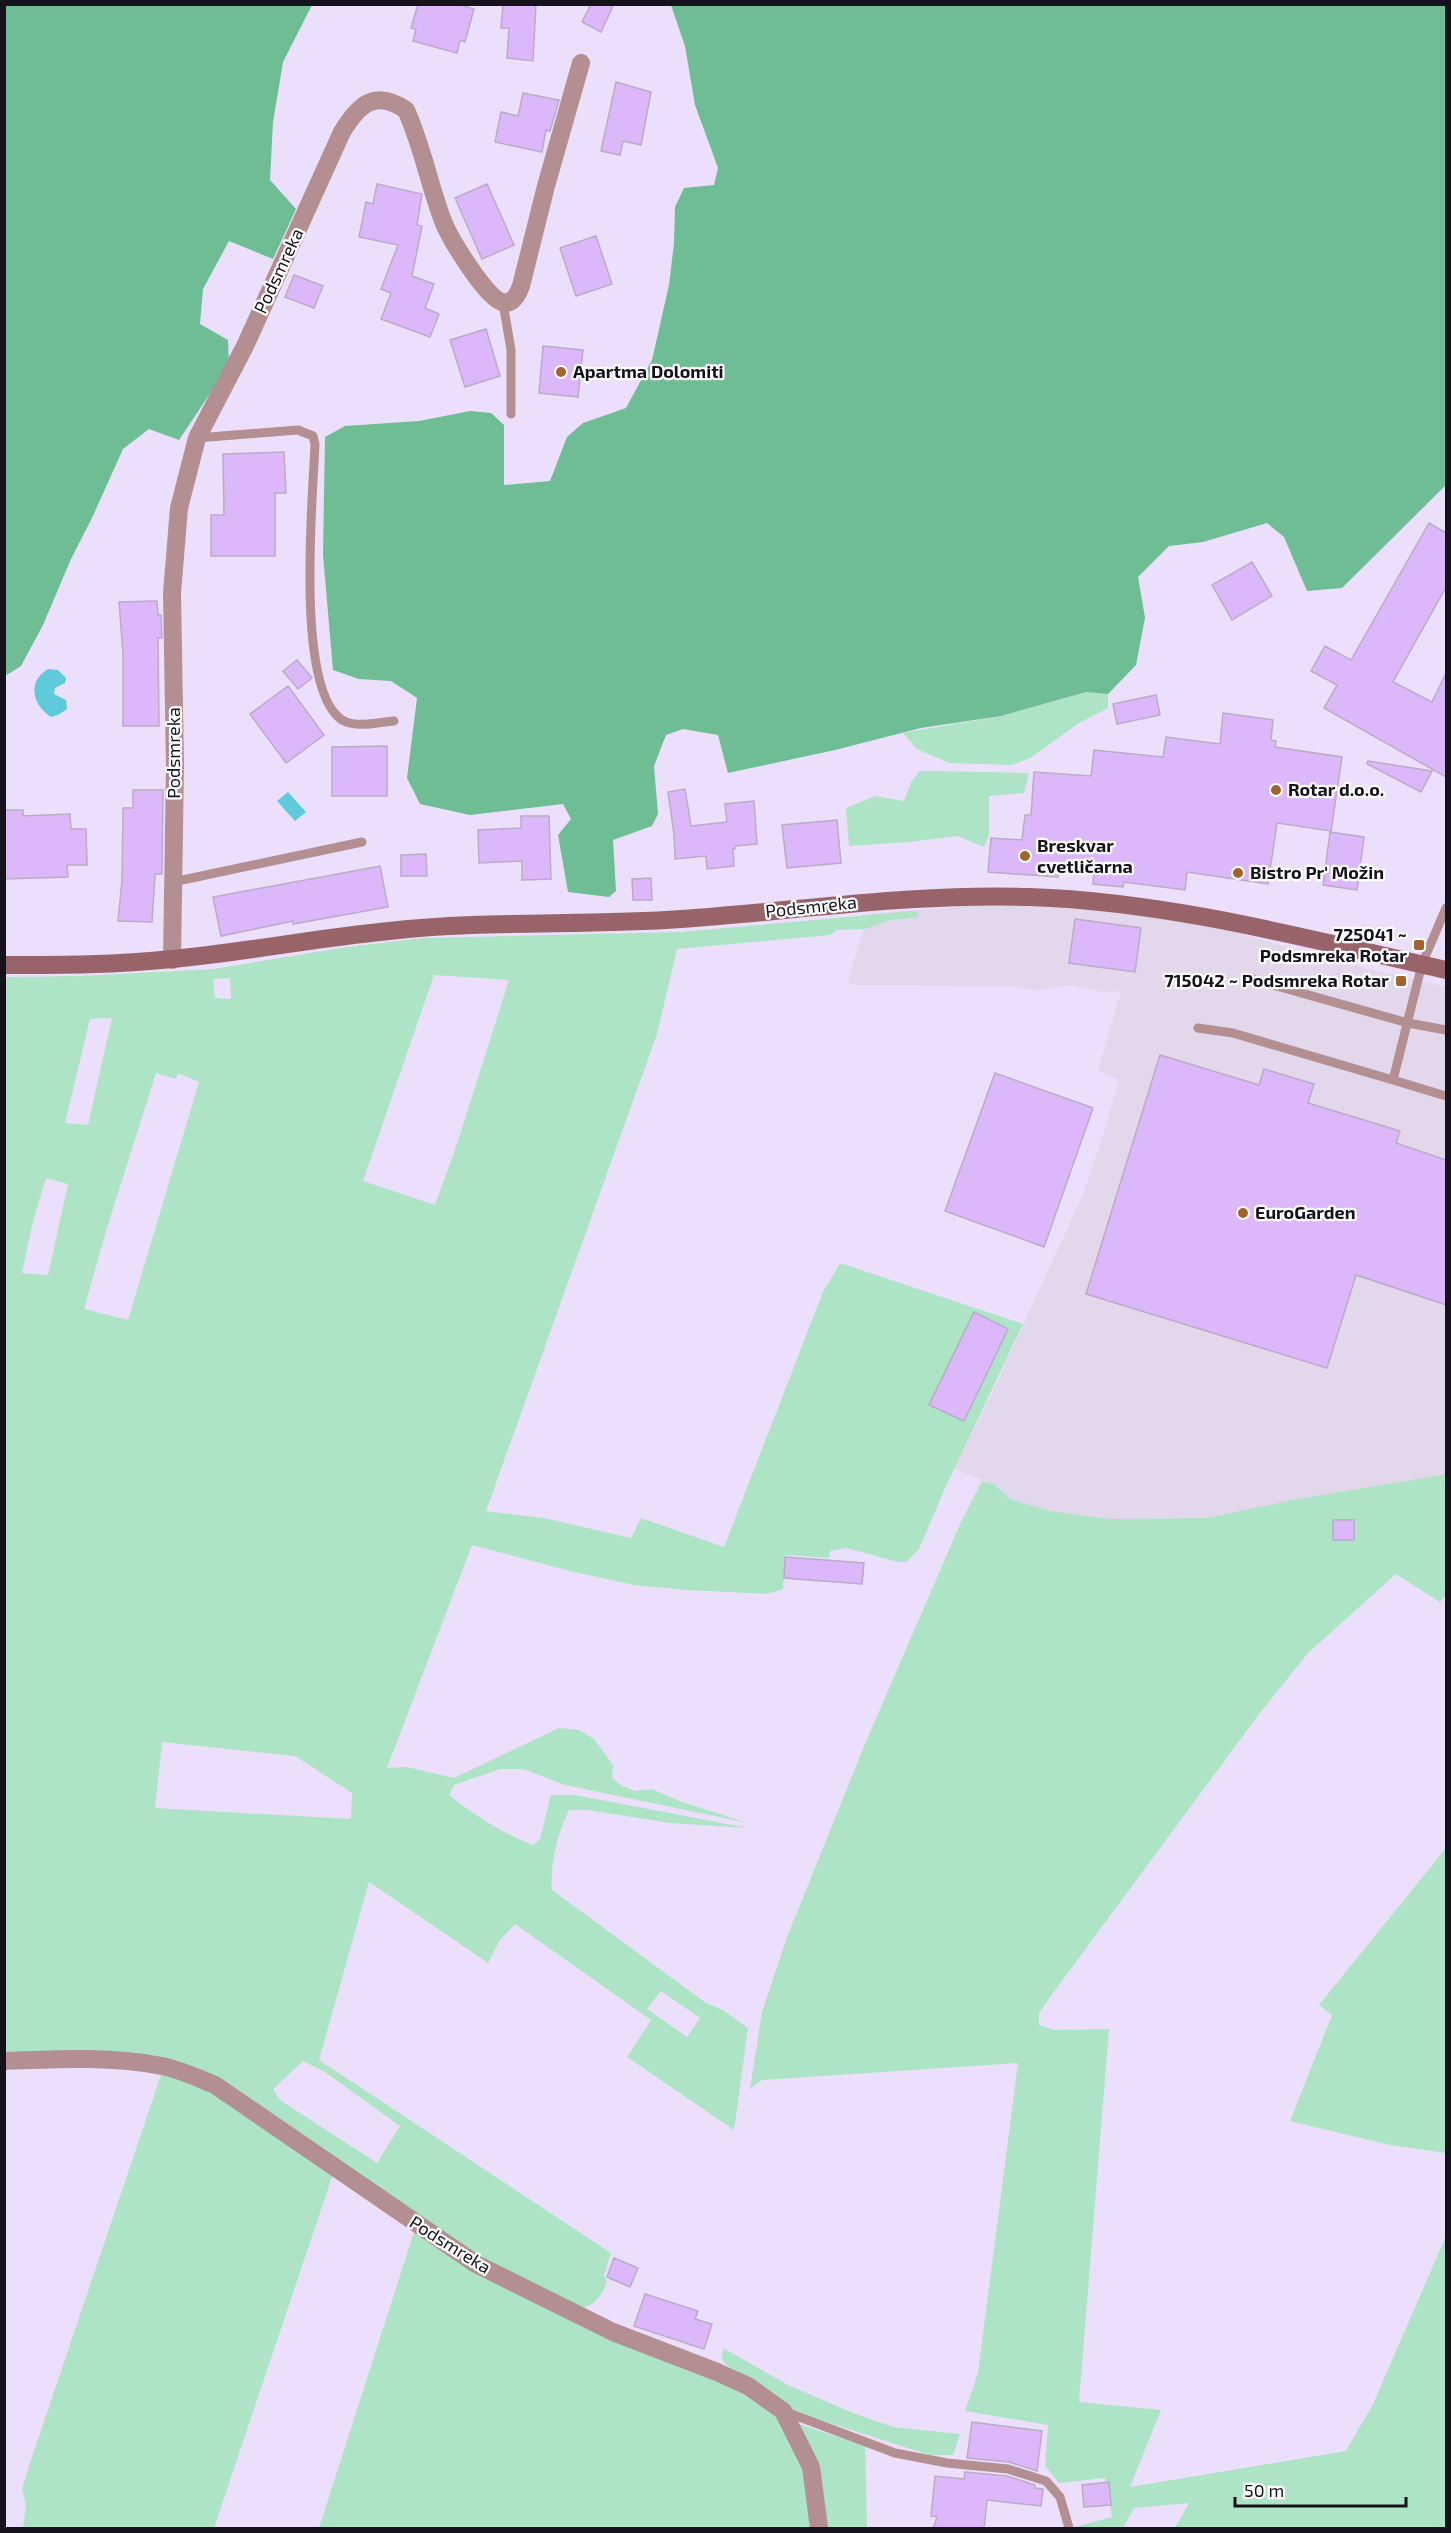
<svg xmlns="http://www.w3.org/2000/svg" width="1451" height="2533" font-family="'Exo 2',sans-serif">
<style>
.commercial{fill:#e2d7eb}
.green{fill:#ade4c5;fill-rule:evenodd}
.forest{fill:#6ebd94}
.water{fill:#5fcad9}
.building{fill:#dcb8fb;stroke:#baabc7;stroke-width:1.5}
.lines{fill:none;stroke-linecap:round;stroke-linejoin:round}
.lane{stroke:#b38f92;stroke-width:9}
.street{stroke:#b38f92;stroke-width:18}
.secondary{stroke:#98646a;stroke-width:18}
.poi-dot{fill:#a3632c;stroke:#fff;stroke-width:2}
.labels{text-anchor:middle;stroke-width:4.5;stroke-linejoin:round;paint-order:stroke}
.street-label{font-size:18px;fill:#16121c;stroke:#fff}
.poi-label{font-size:18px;font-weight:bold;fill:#16121c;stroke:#fff;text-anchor:start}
</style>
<rect width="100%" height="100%" fill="#ecdffc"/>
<!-- commercial -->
<path class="commercial" d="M 1031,901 L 1201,923 L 1343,963 L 1446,987 L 1446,1474 L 1292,1500 L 1207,1518 L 1111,1519 L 1050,1511 L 1010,1499 L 994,1484 L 954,1469 L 994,1389 L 1083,1194 L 1103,1136 L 1119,1080 L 1098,1070 L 1121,991 L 1103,992 L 1070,985 L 1039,991 L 1013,986 L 852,985 L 848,980 L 868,914 Z"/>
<!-- green -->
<path class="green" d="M 1086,692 L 1108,694 L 1108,708 L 1079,723 L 1030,758 L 1012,765 L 949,763 L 917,749 L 903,733 L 1001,716 Z
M 920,771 L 931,771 L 1029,773 L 1024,793 L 989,796 L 989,834 L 984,847 L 958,836 L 909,842 L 849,846 L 846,808 L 875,796 L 904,801 L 911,782 Z
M 912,911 L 917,912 L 918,917 L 890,920 L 865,929 L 837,930 L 830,935 L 677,949 L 657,1034 L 486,1511 L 544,1518 L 631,1538 L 641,1518 L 724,1547 L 823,1292 L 840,1263 L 1023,1324 L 946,1486 L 919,1549 L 906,1562 L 898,1562 L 846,1548 L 830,1551 L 829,1558 L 785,1555 L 783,1589 L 767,1594 L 687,1590 L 634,1585 L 570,1571 L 472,1545 L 387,1768 L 407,1767 L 454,1778 L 559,1728 L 579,1730 L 594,1739 L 613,1765 L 612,1778 L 622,1786 L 636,1791 L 652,1789 L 682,1802 L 748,1823 L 565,1785 L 523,1769 L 500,1769 L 454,1785 L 449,1795 C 474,1815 502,1833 533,1845 L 540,1839 L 551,1795 L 575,1795 L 748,1828 L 670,1823 L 588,1810 L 569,1810 C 557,1835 550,1863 552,1890 L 706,2003 L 723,2010 L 748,2028 L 734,2130 L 627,2057 L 651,2020 L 515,1924 L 500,1940 L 488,1963 L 369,1882 L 319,2060 L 611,2253 L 604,2275 L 607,2282 C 601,2296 596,2305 581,2308 L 494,2265 L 427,2223 L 230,2084 L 207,2073 L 5,2052 L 4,977 L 81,976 L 213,969 L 347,947 L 423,938 L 681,932 ZM 434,975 L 509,980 L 457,1144 L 435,1205 L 363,1181 ZM 230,978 L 231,999 L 215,998 L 213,979 ZM 112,1018 L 88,1125 L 65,1123 L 90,1019 ZM 156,1073 L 176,1079 L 178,1073 L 199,1082 L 128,1320 L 84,1309 L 106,1231 ZM 46,1178 L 68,1184 L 48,1275 L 22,1273 L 33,1221 ZM 162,1742 L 295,1756 L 352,1793 L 351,1819 L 155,1808 ZM 661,1991 L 700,2018 L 687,2037 L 647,2009 ZM 303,2061 L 325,2072 L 400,2126 L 377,2163 L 280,2100 L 273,2089 Z
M 1446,1474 L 1446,1595 L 1440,1602 L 1396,1574 L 1308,1653 L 1259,1714 L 1050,1997 L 1039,2013 L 1039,2025 L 1054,2030 L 1109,2029 L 1079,2402 L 1161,2410 L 1130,2487 L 1346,2451 L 1373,2404 L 1446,2236 L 1446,2528 L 1175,2528 L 1189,2503 L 1134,2508 L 1123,2528 L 1079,2528 L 1078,2526 L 1112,2517 L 1105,2478 L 1059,2483 L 1045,2466 L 1048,2425 L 965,2411 L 978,2373 L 1018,2063 L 762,2080 L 750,2089 L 762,2012 L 787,1937 L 865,1744 L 961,1522 L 982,1481 L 994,1484 L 1010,1499 L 1050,1511 L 1111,1519 L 1207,1518 L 1292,1500 Z
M 1446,1848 L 1446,2153 L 1390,2145 L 1290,2121 L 1332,2015 L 1319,2005 Z
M 162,2072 L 221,2095 L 333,2174 L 214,2528 L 23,2528 L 26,2505 L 22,2489 L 31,2460 Z
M 414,2232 L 723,2380 L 778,2415 L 805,2474 L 812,2528 L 319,2528 Z
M 723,2348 L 788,2385 L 853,2413 L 893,2427 L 960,2434 L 953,2455 L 930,2455 L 804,2415 L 786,2407 L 757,2382 L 726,2365 L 722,2359 Z
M 799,2424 L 865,2446 L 867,2528 L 824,2528 L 815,2458 Z"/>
<!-- forest -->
<path class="forest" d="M 5,5 L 312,5 L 283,62 L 273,122 L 270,180 L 296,209 L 273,259 L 229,241 L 203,289 L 200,324 L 228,340 L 229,365 L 179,440 L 149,429 L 123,449 L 92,518 L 71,559 L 43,625 L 21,666 L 5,676 Z
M 671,5 L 1446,5 L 1446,485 L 1342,588 L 1307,591 L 1284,537 L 1267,523 L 1203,542 L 1169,546 L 1138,577 L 1145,618 L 1136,665 L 1108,694 L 1086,692 L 1001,716 L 921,728 L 835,750 L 728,773 L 718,735 L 683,729 L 666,735 L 654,766 L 658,814 L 652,826 L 613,840 L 616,891 L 609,897 L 568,892 L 558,835 L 571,819 L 563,804 L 470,815 L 420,804 L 407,778 L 417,698 L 391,681 L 359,679 L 333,670 L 323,555 L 325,437 L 345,426 L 419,421 L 470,411 L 491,413 L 504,425 L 504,485 L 550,481 L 567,437 L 583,423 L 626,408 L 652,360 L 669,285 L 674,243 L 675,207 L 684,188 L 714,185 L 718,168 L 695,105 L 685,46 Z"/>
<!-- water -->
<path class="water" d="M 48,669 L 58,670 L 66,678 L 65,683 L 55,688 L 54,694 L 66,700 L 67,709 L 58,715 L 51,717 C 32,705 27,681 48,669 Z
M 288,792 L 306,812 L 295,821 L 277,801 Z"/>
<!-- building -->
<path class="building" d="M 418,4 L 457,4 L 474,9 L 465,42 L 460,40 L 457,53 L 413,41 L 416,29 L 411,28 Z
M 503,4 L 536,4 L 533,61 L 507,58 L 509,28 L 501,28 Z
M 591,4 L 614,4 L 601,32 L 582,22 Z
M 616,82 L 651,92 L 641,145 L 623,141 L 620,155 L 601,151 Z
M 523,93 L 559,100 L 550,131 L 546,130 L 542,152 L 495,142 L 501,112 L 518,116 Z
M 377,184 L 422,194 L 417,225 L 422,226 L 412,276 L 434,284 L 425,308 L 439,314 L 430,337 L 381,319 L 391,293 L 381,289 L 398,245 L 359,237 L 366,202 L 373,204 Z
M 487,184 L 514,245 L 482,259 L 455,198 Z
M 596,236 L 612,284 L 576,296 L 560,248 Z
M 294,275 L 323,286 L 314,308 L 285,297 Z
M 486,329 L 500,376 L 465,387 L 450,340 Z
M 543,346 L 583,350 L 578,397 L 539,393 Z
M 284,452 L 286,493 L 275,493 L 275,556 L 211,556 L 211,515 L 224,515 L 223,454 Z
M 1429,523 L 1446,533 L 1446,587 L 1393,682 L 1432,702 L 1446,673 L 1446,777 L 1324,708 L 1337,685 L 1311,671 L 1325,646 L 1351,660 Z
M 1252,562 L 1272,596 L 1232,620 L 1212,585 Z
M 157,601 L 158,615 L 161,615 L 162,638 L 158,638 L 159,726 L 123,726 L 123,654 L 119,602 Z
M 297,660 L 312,678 L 298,689 L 283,671 Z
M 288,686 L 324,735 L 286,763 L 250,714 Z
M 1156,695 L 1160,715 L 1117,724 L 1113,704 Z
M 1223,713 L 1273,720 L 1271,740 L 1276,741 L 1275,747 L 1342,757 L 1331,831 L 1277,823 L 1268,884 L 1187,872 L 1185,890 L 1124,882 L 1123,887 L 1093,884 L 1094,872 L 1059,870 L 1058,877 L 988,872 L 991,838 L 1022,840 L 1025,815 L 1031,815 L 1034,772 L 1091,776 L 1094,750 L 1163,757 L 1166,737 L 1220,744 Z
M 387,746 L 387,796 L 332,796 L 332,747 Z
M 1368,761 L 1432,771 L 1421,792 L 1367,764 Z
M 685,789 L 691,826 L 727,822 L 725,804 L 754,801 L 757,844 L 735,846 L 735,849 L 733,849 L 734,866 L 707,869 L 706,856 L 675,859 L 674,834 L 668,792 Z
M 133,790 L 163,790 L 162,874 L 155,874 L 152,922 L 118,921 L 122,881 L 123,808 L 133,808 Z
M 4,810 L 23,810 L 23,816 L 70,814 L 71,829 L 86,829 L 87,865 L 67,865 L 68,877 L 4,879 Z
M 521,816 L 549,816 L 551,879 L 522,880 L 522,861 L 479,863 L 478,830 L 521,828 Z
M 837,820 L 841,863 L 787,868 L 782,825 Z
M 1330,832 L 1364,837 L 1357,890 L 1323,885 Z
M 426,854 L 427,876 L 401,876 L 401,855 Z
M 380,866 L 388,907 L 293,924 L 293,921 L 221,936 L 213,897 Z
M 651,878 L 652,900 L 633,900 L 632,879 Z
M 1075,919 L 1141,928 L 1135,972 L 1069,963 Z
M 1160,1055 L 1259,1085 L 1264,1069 L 1314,1084 L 1308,1103 L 1400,1131 L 1396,1143 L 1446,1160 L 1446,1305 L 1356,1275 L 1327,1368 L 1086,1294 Z
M 995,1073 L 1093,1108 L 1044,1247 L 945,1211 Z
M 974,1312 L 1008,1329 L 964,1421 L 929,1405 Z
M 1333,1520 L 1354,1520 L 1354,1540 L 1333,1540 Z
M 785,1557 L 864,1563 L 862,1584 L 784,1578 Z
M 614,2258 L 638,2268 L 630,2287 L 607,2277 Z
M 645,2294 L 698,2311 L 695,2319 L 712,2324 L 704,2349 L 634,2326 Z
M 972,2422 L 1042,2431 L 1037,2471 L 1009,2462 L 967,2458 Z
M 965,2472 L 1007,2476 L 1035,2485 L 1035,2488 L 1043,2489 L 1041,2506 L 987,2500 L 984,2529 L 933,2529 L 937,2517 L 931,2516 L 935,2476 L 964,2479 Z
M 1109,2482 L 1111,2505 L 1084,2507 L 1082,2485 Z"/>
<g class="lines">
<!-- lane -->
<path class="lane" d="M 503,303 L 511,350 L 511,414
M 197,438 L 298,430 L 313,436 L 315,444 C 313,496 294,694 344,721 C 358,728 379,722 394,721
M 173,882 L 362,842
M 1252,979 L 1408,1023 L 1446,1030
M 1198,1028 L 1233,1033 L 1393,1080 L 1422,964 L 1446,908
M 1393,1080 L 1446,1096
M 786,2412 L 895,2453 L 947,2463 L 1008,2469 L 1046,2481 L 1060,2497 L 1069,2528"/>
<!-- street -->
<path class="street" d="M 172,960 L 175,765 L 172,593 L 179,508 L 197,438 L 245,346 L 342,132 C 359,104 375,89 406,110 C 422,145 429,184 443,221 C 449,237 486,298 502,302 C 513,305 518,294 521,286 L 546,186 L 581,63
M 4,2061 C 56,2059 112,2056 162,2066 C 181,2070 198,2078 215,2085 L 476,2264 L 613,2332 L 717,2372 L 748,2386 L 783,2411 L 811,2467 L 819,2528"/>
<!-- secondary -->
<path class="secondary" d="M 4,965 C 60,965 117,965 172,959 C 245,952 317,938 389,931 C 486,920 584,926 681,919 C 797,911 913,893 1030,897 C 1172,902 1309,939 1446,970"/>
</g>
<!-- markers -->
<g class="poi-dot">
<circle cx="561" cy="372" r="6"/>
<circle cx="1276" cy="790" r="6"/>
<circle cx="1025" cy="856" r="6"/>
<circle cx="1238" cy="873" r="6"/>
<rect x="1413" y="939" width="12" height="12" rx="3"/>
<rect x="1395" y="975" width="12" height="12" rx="3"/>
<circle cx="1243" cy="1213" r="6"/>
</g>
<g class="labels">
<!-- street labels -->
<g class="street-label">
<text transform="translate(279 271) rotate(-65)" y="6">Podsmreka</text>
<text transform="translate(174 753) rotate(-90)" y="6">Podsmreka</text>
<text transform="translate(811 907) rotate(-6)" y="6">Podsmreka</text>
<text transform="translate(450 2245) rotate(32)" y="6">Podsmreka</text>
</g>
<!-- poi labels -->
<g class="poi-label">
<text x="573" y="378">Apartma Dolomiti</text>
<text x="1288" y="796">Rotar d.o.o.</text>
<text x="1037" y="852">Breskvar<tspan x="1037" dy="21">cvetličarna</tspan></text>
<text x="1250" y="879">Bistro Pr' Možin</text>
<text x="1407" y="941" text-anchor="end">725041 ~<tspan x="1407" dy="21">Podsmreka Rotar</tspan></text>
<text x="1389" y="987" text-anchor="end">715042 ~ Podsmreka Rotar</text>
<text x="1255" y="1219">EuroGarden</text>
</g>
</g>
<!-- border -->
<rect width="1451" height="2533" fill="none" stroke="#16121c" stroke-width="12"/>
<!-- scale -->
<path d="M1235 2497v9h171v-9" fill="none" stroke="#16121c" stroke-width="3"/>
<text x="1244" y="2497" font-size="18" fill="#16121c" stroke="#ffffff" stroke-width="4.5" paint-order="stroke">50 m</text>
</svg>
